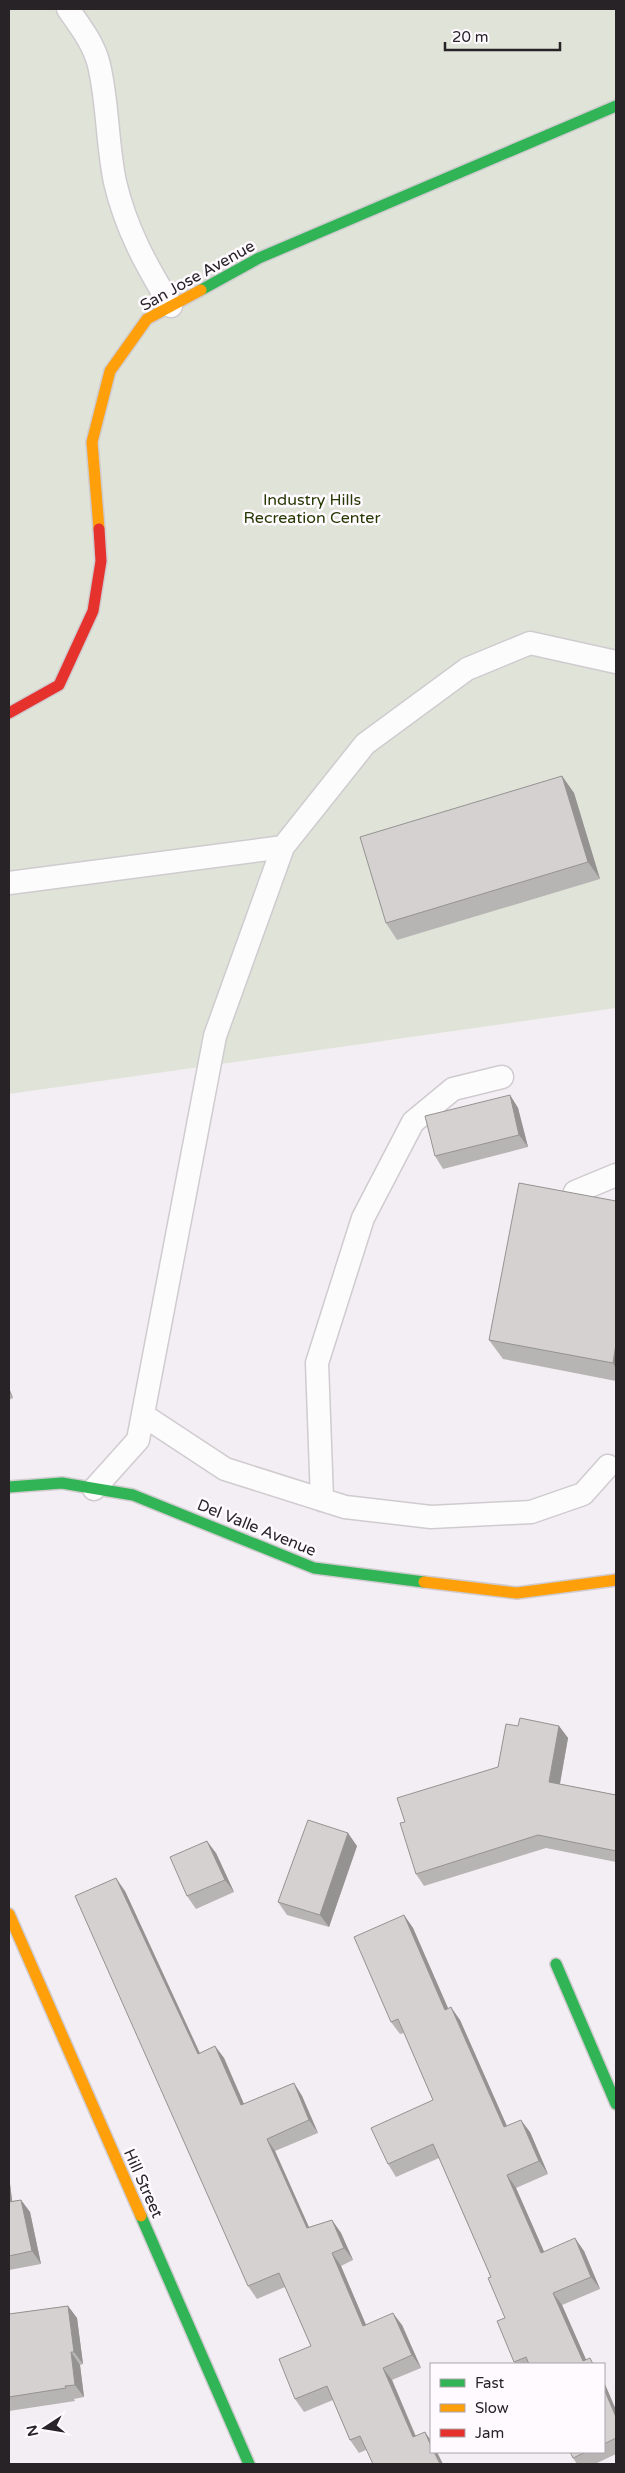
<svg xmlns="http://www.w3.org/2000/svg" width="625" height="2473" font-family="'Varela Round',sans-serif">
<style>
.green{fill:#e0e4d8}
.lines{fill:none;stroke-linecap:round;stroke-linejoin:round}
.lane-casing{stroke:#cfcbcf;stroke-width:25}
.fast-casing{stroke:#cfcbcf;stroke-width:14}
.slow-casing{stroke:#cfcbcf;stroke-width:14}
.jam-casing{stroke:#cfcbcf;stroke-width:14}
.lane{stroke:#fdfcfd;stroke-width:22}
.fast{stroke:#30b455;stroke-width:11}
.slow{stroke:#ff9f0a;stroke-width:11}
.jam{stroke:#e5322d;stroke-width:11}
.wall{fill:#b7b4b4}
.shaded-wall{fill:#959292}
.building{fill:#d5d1d1;stroke:#959292}
.labels{text-anchor:middle;stroke-width:5;stroke-linejoin:round;paint-order:stroke}
.street-label{font-size:16px;fill:#272327;stroke:#fffaff}
.park-label{font-size:16px;fill:#263902;stroke:#fffaff}
</style>
<rect width="100%" height="100%" fill="#f3eef3"/>
<!-- green -->
<path class="green" d="M 9,9 L 616,9 L 616,1008 L 9,1094 Z"/>
<g class="lines">
<defs>
<path id="lane" d="M 68,9 C 80,26 94,44 99,65 C 108,103 107,144 115,182 C 126,229 146,265 171,306
M 9,883 L 283,847
M 575,1192 L 616,1175
M 143,1415 L 225,1469 L 345,1507 L 431,1517 L 531,1512 L 583,1494 L 608,1466
M 94,1489 L 138,1440 L 215,1036 L 283,847 L 365,744 L 467,669 L 530,643 L 616,662
M 322,1500 L 317,1363 L 363,1218 L 413,1122 L 453,1089 L 502,1077"/>
<path id="fast" d="M 201,290 L 259,258 L 616,106
M 9,1487 L 62,1483 L 133,1495 L 314,1568 L 424,1582
M 556,1964 L 616,2104
M 141,2216 L 249,2464"/>
<path id="slow" d="M 99,529 L 92,442 L 110,371 L 147,319 L 201,290
M 424,1582 L 517,1593 L 616,1580
M 9,1914 L 141,2216"/>
<path id="jam" d="M 9,713 L 59,685 L 93,611 L 101,561 L 99,529"/>
</defs>
<!-- lane casing -->
<use href="#lane" class="lane-casing"/>
<!-- fast casing -->
<use href="#fast" class="fast-casing"/>
<!-- slow casing -->
<use href="#slow" class="slow-casing"/>
<!-- jam casing -->
<use href="#jam" class="jam-casing"/>
<!-- lane -->
<use href="#lane" class="lane"/>
<!-- fast -->
<use href="#fast" class="fast"/>
<!-- slow -->
<use href="#slow" class="slow"/>
<!-- jam -->
<use href="#jam" class="jam"/>
</g>
<!-- wall -->
<path class="wall" d="M 562,776 L 574,793 L 600,879 L 397,940 L 386,923 Z
M 510,1095 L 518,1108 L 528,1147 L 443,1169 L 435,1156 Z
M 616,1201 L 616,1381 L 503,1359 L 489,1340 Z
M 9,1388 L 13,1398 L 9,1400 Z
M 518,1726 L 559,1726 L 568,1738 L 560,1784 L 616,1795 L 616,1862 L 546,1848 L 424,1886 L 416,1874 L 405,1822 L 498,1767 Z
M 357,1846 L 329,1927 L 287,1915 L 278,1902 Z
M 216,1853 L 234,1892 L 196,1909 L 187,1896 Z
M 125,1891 L 200,2053 L 215,2046 L 224,2058 L 244,2104 L 294,2083 L 302,2096 L 318,2133 L 275,2151 L 309,2227 L 332,2220 L 341,2233 L 353,2260 L 341,2266 L 366,2325 L 402,2325 L 421,2368 L 392,2380 L 416,2436 L 425,2432 L 431,2441 L 431,2452 L 366,2450 L 359,2453 L 350,2440 L 333,2400 L 304,2412 L 295,2399 L 311,2346 L 285,2287 L 257,2299 L 248,2286 Z
M 404,1915 L 413,1928 L 448,2008 L 460,2020 L 507,2126 L 530,2132 L 548,2174 L 516,2188 L 544,2252 L 584,2251 L 600,2289 L 562,2305 L 586,2360 L 594,2364 L 516,2364 L 514,2362 L 505,2318 L 491,2277 L 439,2158 L 396,2177 L 388,2164 L 433,2100 L 404,2033 L 400,2034 L 391,2022 Z
M 9,2176 L 12,2201 L 21,2200 L 30,2212 L 41,2264 L 9,2270 Z
M 68,2306 L 77,2318 L 83,2364 L 80,2365 L 84,2397 L 74,2399 L 75,2401 L 9,2411 L 9,2314 Z
M 604,2382 L 616,2410 L 616,2454 L 595,2464 L 577,2464 L 573,2458 L 570,2452 L 604,2452 Z"/>
<!-- shaded-wall -->
<path class="shaded-wall" d="M 562,776 L 574,793 L 600,879 L 588,862 Z
M 510,1095 L 518,1108 L 528,1147 L 519,1135 Z
M 616,1344 L 616,1369 L 613,1363 Z
M 9,1388 L 13,1398 L 9,1392 Z
M 559,1726 L 568,1738 L 558,1794 L 549,1782 Z
M 348,1833 L 357,1846 L 329,1927 L 320,1915 Z
M 207,1841 L 216,1853 L 234,1892 L 225,1880 Z
M 116,1878 L 125,1891 L 206,2067 L 198,2054 Z
M 404,1915 L 413,1928 L 454,2022 L 445,2010 Z
M 451,2007 L 460,2020 L 513,2140 L 504,2127 Z
M 215,2046 L 224,2058 L 250,2118 L 241,2105 Z
M 294,2083 L 302,2096 L 318,2133 L 309,2120 Z
M 521,2120 L 530,2132 L 548,2174 L 539,2161 Z
M 267,2139 L 275,2151 L 315,2241 L 307,2228 Z
M 507,2175 L 516,2188 L 550,2265 L 541,2253 Z
M 9,2176 L 14,2215 L 9,2207 Z
M 21,2200 L 30,2212 L 41,2264 L 32,2251 Z
M 332,2220 L 341,2233 L 353,2260 L 344,2248 Z
M 575,2238 L 584,2251 L 600,2289 L 591,2277 Z
M 332,2253 L 341,2266 L 372,2339 L 363,2326 Z
M 553,2293 L 562,2305 L 588,2364 L 583,2361 Z
M 68,2306 L 77,2318 L 83,2364 L 74,2352 Z
M 393,2313 L 402,2325 L 421,2368 L 412,2355 Z
M 71,2352 L 80,2365 L 84,2397 L 75,2385 Z
M 383,2368 L 392,2380 L 421,2450 L 413,2437 Z
M 604,2382 L 616,2410 L 616,2417 L 604,2389 Z
M 425,2432 L 431,2441 L 431,2446 Z
M 434,2452 L 437,2452 L 443,2464 L 440,2464 Z"/>
<!-- building -->
<path class="building" d="M 562,776 L 588,862 L 386,923 L 360,837 Z
M 510,1095 L 519,1135 L 435,1156 L 425,1116 Z
M 519,1183 L 616,1201 L 616,1344 L 613,1363 L 489,1340 Z
M 520,1718 L 559,1726 L 549,1782 L 616,1795 L 616,1851 L 538,1835 L 416,1874 L 400,1823 L 405,1822 L 397,1798 L 498,1767 L 506,1724 L 518,1726 Z
M 308,1820 L 348,1833 L 320,1915 L 278,1902 Z
M 207,1841 L 225,1880 L 187,1896 L 170,1857 Z
M 116,1878 L 198,2054 L 215,2046 L 241,2105 L 294,2083 L 309,2120 L 267,2139 L 307,2228 L 332,2220 L 344,2248 L 332,2253 L 363,2326 L 393,2313 L 412,2355 L 383,2368 L 413,2437 L 425,2432 L 431,2446 L 431,2452 L 434,2452 L 440,2464 L 373,2464 L 360,2436 L 350,2440 L 327,2386 L 295,2399 L 279,2359 L 311,2346 L 279,2273 L 248,2286 L 75,1896 Z
M 404,1915 L 445,2010 L 451,2007 L 504,2127 L 521,2120 L 539,2161 L 507,2175 L 541,2253 L 575,2238 L 591,2277 L 553,2293 L 583,2361 L 590,2358 L 593,2364 L 529,2364 L 526,2357 L 514,2362 L 497,2321 L 505,2318 L 488,2278 L 491,2277 L 433,2144 L 388,2164 L 371,2128 L 433,2100 L 398,2019 L 391,2022 L 354,1937 Z
M 21,2200 L 32,2251 L 9,2256 L 9,2202 Z
M 68,2306 L 74,2352 L 71,2352 L 75,2385 L 65,2386 L 66,2388 L 9,2397 L 9,2314 Z
M 604,2389 L 616,2417 L 616,2438 L 604,2444 Z
M 570,2452 L 586,2452 L 573,2458 Z"/>
<g class="labels">
<!-- street labels -->
<g class="street-label">
<text transform="translate(197 275) rotate(-29)" y="6">San Jose Avenue</text>
<text transform="translate(257 1527) rotate(22)" y="6">Del Valle Avenue</text>
<text transform="translate(144 2183) rotate(66)" y="6">Hill Street</text>
</g>
<!-- park labels -->
<g class="park-label">
<text x="312" y="505">Industry Hills<tspan x="312" dy="18">Recreation Center</tspan></text>
</g>
</g>
<!-- border -->
<rect width="625" height="2473" fill="none" stroke="#272327" stroke-width="20"/>
<!-- legend -->
<rect x="430" y="2363" width="175" height="90" fill="#fffaff" stroke="#a9a4a9"/>
<rect x="440" y="2379" width="25" height="8" fill="#30b455" stroke="#a9a4a9"/>
<text x="475" y="2388" font-size="15" fill="#272327">Fast</text>
<rect x="440" y="2404" width="25" height="8" fill="#ff9f0a" stroke="#a9a4a9"/>
<text x="475" y="2413" font-size="15" fill="#272327">Slow</text>
<rect x="440" y="2429" width="25" height="8" fill="#e5322d" stroke="#a9a4a9"/>
<text x="475" y="2438" font-size="15" fill="#272327">Jam</text>
<!-- north arrow -->
<g transform="translate(45 2428) rotate(258)" stroke="#fffaff" stroke-width="4" paint-order="stroke">
<path d="M0-4L9 19L0 12L-9 19Z" fill="#272327"/>
<text y="-8" font-size="14" font-weight="bold" text-anchor="middle" fill="#272327">N</text>
</g>
<!-- scale -->
<path d="M445 42v8h115v-8" fill="none" stroke="#272327" stroke-width="2.5"/>
<text x="452" y="42" font-size="15" fill="#272327" stroke="#fffaff" stroke-width="4" paint-order="stroke">20 m</text>
</svg>
